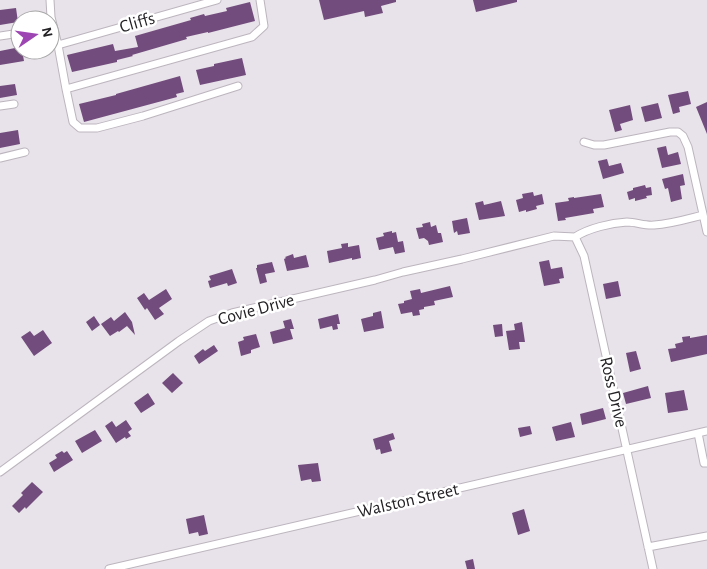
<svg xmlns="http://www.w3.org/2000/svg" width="707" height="569" font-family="'Alegreya Sans',sans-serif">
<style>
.building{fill:#724c7c}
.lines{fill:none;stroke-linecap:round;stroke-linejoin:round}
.minor-casing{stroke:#bcb5be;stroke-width:9}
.minor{stroke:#fff;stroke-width:7}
.labels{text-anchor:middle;stroke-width:5;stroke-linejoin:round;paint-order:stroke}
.street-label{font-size:18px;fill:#242225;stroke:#fff}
</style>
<rect width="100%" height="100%" fill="#e8e2ea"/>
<!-- building -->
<path class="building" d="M 319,0 L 396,0 L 396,2 L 381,6 L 383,13 L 365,17 L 364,11 L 324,20 Z
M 473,0 L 517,0 L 517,2 L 476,12 Z
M 250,2 L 255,21 L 208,33 L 208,32 L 186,37 L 187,39 L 132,55 L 133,56 L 117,60 L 117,62 L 72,72 L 67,55 L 113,44 L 115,51 L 138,47 L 135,36 L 191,20 L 190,18 L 204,14 L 205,16 L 227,11 L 226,8 Z
M 16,8 L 18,22 L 0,25 L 0,10 Z
M 20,47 L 20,50 L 22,50 L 24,61 L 0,65 L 0,51 Z
M 242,58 L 246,75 L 200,85 L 196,70 L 214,66 L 214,64 Z
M 180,76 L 184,92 L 176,94 L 177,97 L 84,122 L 79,104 L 116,95 L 116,94 Z
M 15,84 L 17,95 L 0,98 L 0,86 Z
M 688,91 L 691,104 L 679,107 L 680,112 L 673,114 L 668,95 Z
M 707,102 L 707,134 L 696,107 Z
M 658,103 L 662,118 L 645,122 L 641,107 Z
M 630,105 L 633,120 L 620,124 L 622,130 L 615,132 L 609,110 Z
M 18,130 L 20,144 L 0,148 L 0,133 Z
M 666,146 L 668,155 L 678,152 L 681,164 L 662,168 L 657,148 Z
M 607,159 L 609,166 L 621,163 L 624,173 L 603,179 L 598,161 Z
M 683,174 L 685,185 L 680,186 L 682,199 L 671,202 L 668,188 L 665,189 L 662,179 Z
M 645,185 L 646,188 L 651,187 L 652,195 L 646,196 L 647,198 L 635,201 L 635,198 L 629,200 L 627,192 L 633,190 L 633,188 Z
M 533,192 L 534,196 L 542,194 L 544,204 L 536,206 L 537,209 L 526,212 L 526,210 L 519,212 L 516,200 L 523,198 L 522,194 Z
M 601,194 L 604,207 L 593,209 L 594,213 L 565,218 L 566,220 L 558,221 L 555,203 L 569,201 L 568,198 L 574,197 L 574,198 Z
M 483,201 L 484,205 L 501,201 L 505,216 L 479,220 L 475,203 Z
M 467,218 L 470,233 L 458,235 L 457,231 L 454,233 L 452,221 Z
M 430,222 L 431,227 L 436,225 L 438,233 L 441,233 L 443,242 L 429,245 L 428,241 L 424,238 L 419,239 L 416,228 L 423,227 L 422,224 Z
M 392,231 L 392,233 L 396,232 L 398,242 L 403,241 L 405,252 L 395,254 L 393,247 L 379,250 L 376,238 L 384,236 L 383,233 Z
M 348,243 L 348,247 L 359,245 L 361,258 L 352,260 L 352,258 L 329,263 L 327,251 L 342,248 L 341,244 Z
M 293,254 L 294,258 L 306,255 L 309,267 L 287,271 L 284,259 L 286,258 L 285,257 Z
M 549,260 L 551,269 L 562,267 L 564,278 L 559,279 L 560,283 L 544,286 L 539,262 Z
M 272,262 L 275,272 L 265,274 L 267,282 L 260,284 L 256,268 L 257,268 L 257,265 Z
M 232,269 L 237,283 L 228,286 L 227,283 L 210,288 L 208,281 L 211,280 L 209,276 Z
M 618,281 L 621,296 L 606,299 L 603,284 Z
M 450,286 L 453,297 L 434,301 L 435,305 L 424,307 L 424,309 L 419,310 L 420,315 L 413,316 L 412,312 L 401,314 L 398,304 L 404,303 L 404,301 L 412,299 L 410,291 L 420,289 L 421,293 Z
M 166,289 L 172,299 L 159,308 L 164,314 L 155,320 L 147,308 L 145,310 L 137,298 L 144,293 L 149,300 Z
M 381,311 L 384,328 L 364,332 L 361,319 L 373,316 L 373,313 Z
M 125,312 L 132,322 L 135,335 L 127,326 L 119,332 L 118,331 L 110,336 L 101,324 L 111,317 L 114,321 Z
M 338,314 L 340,324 L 337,324 L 338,329 L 333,330 L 332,326 L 320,329 L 318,319 Z
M 94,316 L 100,325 L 92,331 L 86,322 Z
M 291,319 L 294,329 L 290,329 L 293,339 L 273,344 L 270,332 L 285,328 L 283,321 Z
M 522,322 L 525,342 L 519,342 L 520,349 L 509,350 L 506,331 L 515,330 L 514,324 Z
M 502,324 L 503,336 L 495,337 L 493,325 Z
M 43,330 L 52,343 L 34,356 L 21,337 L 30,331 L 34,336 Z
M 256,334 L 260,347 L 251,350 L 251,353 L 241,356 L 238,342 L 244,340 L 243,337 Z
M 707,335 L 707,354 L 671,362 L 668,349 L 676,348 L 675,344 L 683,342 L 682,337 L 690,336 L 690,338 Z
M 214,345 L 218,351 L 199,364 L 194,356 L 203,349 L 205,351 Z
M 636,351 L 641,369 L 630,372 L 626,353 Z
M 173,373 L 183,383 L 172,393 L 162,383 Z
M 648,386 L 651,398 L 626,404 L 623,393 Z
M 684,390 L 688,410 L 668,413 L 665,393 Z
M 148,393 L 155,404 L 141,413 L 134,403 Z
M 603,408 L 606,419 L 582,425 L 580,414 Z
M 126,420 L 132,429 L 128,432 L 131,436 L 126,439 L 125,437 L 116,443 L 105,426 L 112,421 L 116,427 Z
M 571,422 L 575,437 L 556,441 L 552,427 Z
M 530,426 L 532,434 L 520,437 L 518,428 Z
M 95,430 L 102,441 L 82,453 L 75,441 Z
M 393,433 L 395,439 L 389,441 L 392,451 L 381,454 L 380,449 L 376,450 L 373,439 Z
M 62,451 L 64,453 L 67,451 L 73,460 L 54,472 L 49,463 L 57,458 L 55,455 Z
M 318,463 L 321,481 L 312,482 L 311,479 L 301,481 L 298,465 Z
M 32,482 L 43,492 L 26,509 L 25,507 L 19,513 L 12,506 L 23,495 L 21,493 Z
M 524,509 L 530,531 L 518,535 L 512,513 Z
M 204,515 L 208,534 L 199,536 L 198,532 L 189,534 L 186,519 Z
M 473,559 L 475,569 L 467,569 L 465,561 Z"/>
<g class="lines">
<defs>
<path id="minor" d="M 50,0 L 51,17 L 58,45 L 66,89 L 73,122 L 80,128 L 97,128 L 143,116 L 238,86
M 0,36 L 20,33
M 58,45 L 217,0
M 66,89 L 252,37 L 264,26 L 260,0
M 0,106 L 14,104
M 584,142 L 594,145 L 604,145 L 670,132 L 678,132 L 683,136 L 688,147 L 707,232
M 0,158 L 25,152
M 575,237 C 589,228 611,223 627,222 C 636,222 645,226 654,225 C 671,224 687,219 703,215
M 698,433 L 704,463 L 707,463
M 0,472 L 179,341 L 209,321 L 232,313 L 375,280 L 403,272 L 462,259 L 554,236 L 575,237 L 584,256 L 653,569
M 648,547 L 707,536
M 109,569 L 707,431"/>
</defs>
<!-- minor casing -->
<use href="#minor" class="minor-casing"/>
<!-- minor -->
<use href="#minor" class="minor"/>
</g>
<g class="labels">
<!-- street labels -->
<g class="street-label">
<text transform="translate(137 22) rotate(-16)" y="6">Cliffs</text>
<text transform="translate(256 309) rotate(-15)" y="6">Covie Drive</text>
<text transform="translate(614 392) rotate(77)" y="6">Ross Drive</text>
<text transform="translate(408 500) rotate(-13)" y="6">Walston Street</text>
</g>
</g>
<!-- north arrow -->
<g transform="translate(35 35) rotate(77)"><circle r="24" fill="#ffffff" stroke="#a7a7a8"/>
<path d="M0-4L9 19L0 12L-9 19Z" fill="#9d46b3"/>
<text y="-8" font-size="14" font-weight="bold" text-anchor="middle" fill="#242225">N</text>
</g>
</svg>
